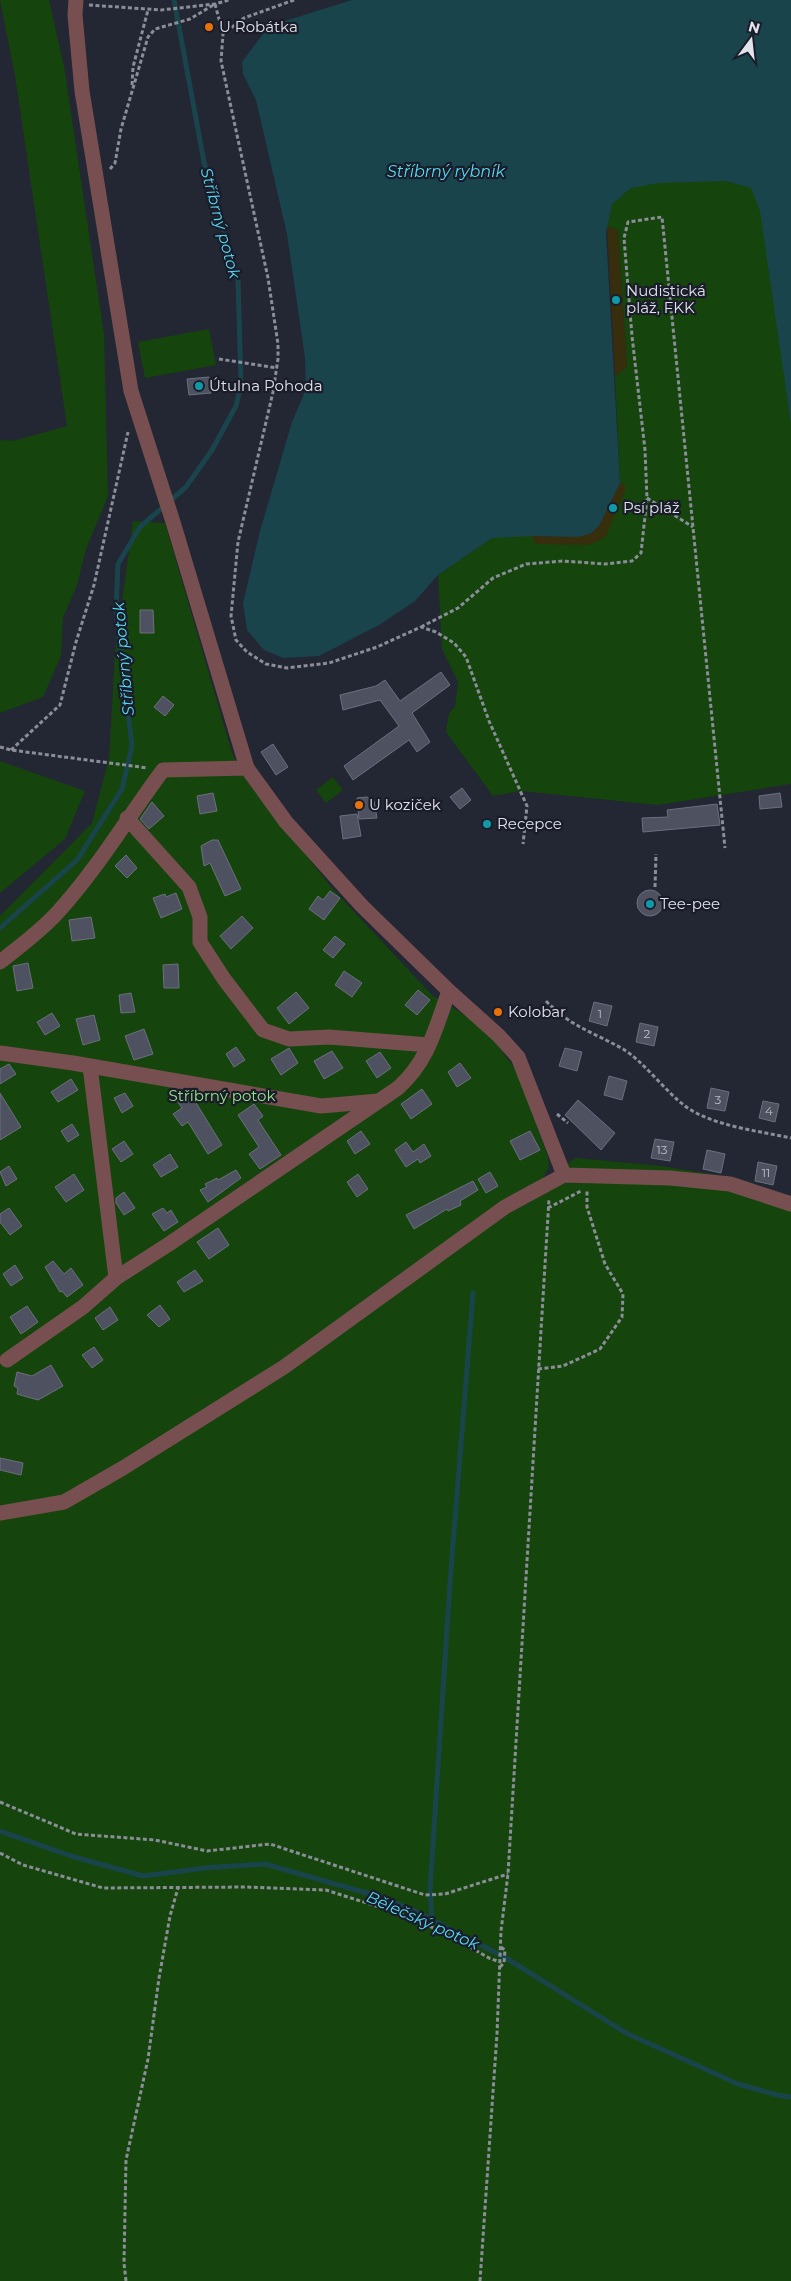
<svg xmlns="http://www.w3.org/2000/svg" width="791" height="2281" font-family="Montserrat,sans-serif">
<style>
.green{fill:#15450c}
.sand{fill:#362e0d}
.water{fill:#19444c}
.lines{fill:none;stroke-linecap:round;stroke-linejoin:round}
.stream{stroke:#19444c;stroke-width:5}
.building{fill:#4e5160;stroke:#6c6f7f}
.path{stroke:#8b8e99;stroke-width:3;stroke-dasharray:4 2.5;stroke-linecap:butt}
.minor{stroke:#774f50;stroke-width:15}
.food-dot{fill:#e8710a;stroke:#1a1c29;stroke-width:2}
.culture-dot{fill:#0f9aa8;stroke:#1a1c29;stroke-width:2}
.labels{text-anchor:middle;stroke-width:4.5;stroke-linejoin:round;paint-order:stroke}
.number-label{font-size:12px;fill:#bcbec9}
.poi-label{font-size:15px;fill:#e1e3ec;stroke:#1a1c29;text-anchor:start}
.park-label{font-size:15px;fill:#94e686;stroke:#1a1c29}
.water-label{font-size:16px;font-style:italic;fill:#54dcf6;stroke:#1a1c29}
</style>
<rect width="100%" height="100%" fill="#232633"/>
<!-- green -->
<path class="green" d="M 0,0 L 49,0 L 64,66 L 104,335 L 108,496 L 86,549 L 77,585 L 63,618 L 61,656 L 43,697 L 0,713 L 0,440 L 13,441 L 67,426 L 15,76 Z
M 728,179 L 753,185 L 762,208 L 791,407 L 791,784 L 658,805 L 521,791 L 493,796 L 446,732 L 449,713 L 455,707 L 458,682 L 442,649 L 438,575 L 495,536 L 534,533 L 535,538 L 590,542 L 625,485 L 620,483 L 615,376 L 627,367 L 618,230 L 607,226 L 612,204 L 633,185 L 660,181 Z
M 209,329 L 216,365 L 145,378 L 138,342 Z
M 133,521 L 165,523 L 232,753 L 246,780 L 332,888 L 432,995 L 483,1026 L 516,1070 L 548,1157 L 549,1167 L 542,1180 L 576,1158 L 661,1166 L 736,1178 L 791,1196 L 791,2281 L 0,2281 L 0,916 L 92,823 L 109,758 L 115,652 Z
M 0,761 L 85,791 L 65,839 L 0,893 Z
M 333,777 L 343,790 L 326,803 L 316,790 Z"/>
<!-- sand -->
<path class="sand" d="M 607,226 L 618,230 L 627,367 L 615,376 Z
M 620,483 L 625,485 L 625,491 L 606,536 L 598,541 L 588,545 L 535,544 L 532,536 L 577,537 L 599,526 Z"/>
<!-- water -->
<path class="water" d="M 352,0 L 791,0 L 791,424 L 760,211 L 751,188 L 726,181 L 658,183 L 631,188 L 612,204 L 606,233 L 620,483 L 599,526 L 590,534 L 577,537 L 532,536 L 492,538 L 438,575 L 415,601 L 379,625 L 319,656 L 283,658 L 264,650 L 247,630 L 243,603 L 260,531 L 292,422 L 306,389 L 305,358 L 287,234 L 256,100 L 243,74 L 242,62 L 269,26 Z"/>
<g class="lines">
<!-- stream -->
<path class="stream" d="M 0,928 L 77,860 L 122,789 L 132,746 L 116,610 L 118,564 L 140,527 L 186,487 L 212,450 L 236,406 L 241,385 L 238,280 L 204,162 L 174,0
M 0,1831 L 71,1856 L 143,1876 L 205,1868 L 265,1864 L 381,1897 L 415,1911 L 506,1958 L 626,2033 L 738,2084 L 777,2095 L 791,2097
M 432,1920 L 430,1890 L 450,1582 L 473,1293"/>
</g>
<!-- building -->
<path class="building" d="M 209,377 L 211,393 L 189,395 L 187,379 Z
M 140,610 L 153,610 L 154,633 L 140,633 Z
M 441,672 L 450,685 L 412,713 L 430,742 L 417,752 L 409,740 L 353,780 L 344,766 L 399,726 L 380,700 L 343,710 L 340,695 L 376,686 L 385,680 L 400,701 Z
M 163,696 L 174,705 L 165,716 L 154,707 Z
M 273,744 L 288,767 L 276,775 L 261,752 Z
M 462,788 L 471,800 L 460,809 L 450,797 Z
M 213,793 L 217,811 L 200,814 L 197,796 Z
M 780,793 L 782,807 L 760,809 L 759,796 Z
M 367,797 L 374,801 L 377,818 L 359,819 L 357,798 Z
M 152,802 L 164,816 L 149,829 L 140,819 Z
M 717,804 L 720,825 L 643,832 L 642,818 L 668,817 L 667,810 Z
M 357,814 L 361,836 L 343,839 L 340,816 Z
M 212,840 L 218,840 L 241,889 L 225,896 L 210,863 L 204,866 L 201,846 Z
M 126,855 L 137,868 L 127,878 L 115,866 Z
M637 903a13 13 0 1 1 26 0a13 13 0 1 1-26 0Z
M 330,891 L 340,898 L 324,920 L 309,909 L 318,896 L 323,900 Z
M 176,893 L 182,909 L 161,918 L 153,898 L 165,894 L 166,897 Z
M 242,916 L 253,928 L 231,949 L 220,936 Z
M 91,917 L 95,938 L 72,941 L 69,920 Z
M 335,936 L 345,944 L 333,958 L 323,950 Z
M 28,963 L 33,988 L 17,991 L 13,966 Z
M 178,964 L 179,988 L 164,988 L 163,965 Z
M 344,971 L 362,983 L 352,997 L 335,985 Z
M 418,990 L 430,1000 L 417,1015 L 405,1005 Z
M 296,992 L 309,1008 L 289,1024 L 277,1008 Z
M 131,993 L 135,1012 L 121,1013 L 119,995 Z
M 594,1002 L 612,1006 L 607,1026 L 589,1021 Z
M 52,1013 L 60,1026 L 45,1035 L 37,1022 Z
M 94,1015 L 100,1040 L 83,1045 L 76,1019 Z
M 640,1023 L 658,1027 L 654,1046 L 636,1042 Z
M 144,1029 L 153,1054 L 134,1060 L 125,1036 Z
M 236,1047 L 245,1060 L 234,1067 L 226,1054 Z
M 289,1048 L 298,1063 L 281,1075 L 271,1059 Z
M 565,1048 L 582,1052 L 577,1071 L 559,1066 Z
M 332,1051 L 343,1068 L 324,1079 L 314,1061 Z
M 380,1052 L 391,1068 L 377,1078 L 366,1061 Z
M 460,1063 L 471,1078 L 457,1087 L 448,1072 Z
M 9,1064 L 16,1074 L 0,1084 L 0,1069 Z
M 609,1076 L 627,1081 L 622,1100 L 604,1095 Z
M 71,1079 L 78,1090 L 58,1102 L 51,1092 Z
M 711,1088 L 729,1092 L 725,1111 L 707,1108 Z
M 422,1089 L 432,1104 L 411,1119 L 401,1104 Z
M 185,1092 L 190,1093 L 222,1145 L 208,1154 L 188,1122 L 182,1126 L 173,1114 L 182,1108 L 175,1098 Z
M 0,1093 L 21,1127 L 0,1140 Z
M 125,1093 L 133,1106 L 122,1113 L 114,1098 Z
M 578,1100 L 615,1133 L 601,1150 L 565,1115 Z
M 763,1101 L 779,1104 L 775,1122 L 759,1118 Z
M 254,1104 L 263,1116 L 258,1120 L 281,1155 L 260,1169 L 249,1154 L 259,1147 L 238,1115 Z
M 72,1124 L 79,1135 L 68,1142 L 61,1131 Z
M 361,1131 L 370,1144 L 355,1154 L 347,1141 Z
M 530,1131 L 540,1150 L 520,1160 L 510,1141 Z
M 655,1139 L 674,1142 L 670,1161 L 651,1158 Z
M 124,1141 L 133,1154 L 121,1162 L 112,1149 Z
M 406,1142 L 413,1152 L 424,1144 L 431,1156 L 420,1163 L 418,1159 L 406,1167 L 395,1150 Z
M 707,1150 L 725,1154 L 721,1173 L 703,1169 Z
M 170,1154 L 178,1167 L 161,1177 L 153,1165 Z
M 758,1162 L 777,1166 L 773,1185 L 755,1181 Z
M 9,1166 L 17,1179 L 6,1186 L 0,1172 Z
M 236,1170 L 241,1178 L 208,1202 L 200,1190 L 207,1187 L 205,1184 L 217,1178 L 218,1180 Z
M 490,1172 L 498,1186 L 486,1193 L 478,1179 Z
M 74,1174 L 84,1190 L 66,1202 L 55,1187 Z
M 358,1174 L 368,1189 L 357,1197 L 347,1182 Z
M 473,1181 L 478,1190 L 460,1201 L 461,1205 L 448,1211 L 447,1209 L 414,1229 L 406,1215 Z
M 124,1192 L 135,1208 L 124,1215 L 116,1203 L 116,1198 Z
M 9,1208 L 22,1226 L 10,1235 L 0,1222 L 0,1214 Z
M 163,1208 L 167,1213 L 171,1210 L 178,1222 L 164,1231 L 152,1214 Z
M 218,1228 L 229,1245 L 209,1259 L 197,1242 Z
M 53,1261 L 64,1274 L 71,1268 L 83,1285 L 67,1297 L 62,1291 L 60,1292 L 45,1267 Z
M 15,1265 L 23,1278 L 11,1286 L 3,1274 Z
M 195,1270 L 203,1281 L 184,1292 L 177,1282 Z
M 160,1305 L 170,1319 L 159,1327 L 147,1315 Z
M 27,1306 L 38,1322 L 21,1334 L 10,1317 Z
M 110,1307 L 118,1320 L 103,1330 L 95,1318 Z
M 94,1347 L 103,1360 L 92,1368 L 82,1355 Z
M 51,1365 L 63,1386 L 38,1400 L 17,1394 L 18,1388 L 14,1386 L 17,1372 L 32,1376 Z
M 0,1458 L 23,1463 L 21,1475 L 0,1470 Z"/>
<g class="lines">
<!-- path -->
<path class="path" d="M 294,0 L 244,18 L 223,34 L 221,61 L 268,278 L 278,344 L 278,359 L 273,392 L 238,542 L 231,616 L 236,640 L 247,652 L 266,664 L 287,668 L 329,663 L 377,647 L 421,627 L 436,632 L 454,643 L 466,657 L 489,721 L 527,806 L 523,844
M 215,4 L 223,34
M 89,5 L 161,10 L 215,4 L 229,0
M 132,85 L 133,67 L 148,10
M 110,169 L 115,163 L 121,129 L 148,37 L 155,29 L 190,19 L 215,4
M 219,359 L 277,368
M 647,498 L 693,527
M 421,627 L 458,608 L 493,578 L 526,564 L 563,561 L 605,564 L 632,561 L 641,553 L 647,498 L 645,450 L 632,336 L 624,238 L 628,222 L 662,217 L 725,848
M 0,747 L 11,750 L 148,768
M 11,750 L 60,705 L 76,642 L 94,585 L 128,432
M 655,887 L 656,854
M 546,1001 C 571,1027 593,1032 623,1049 C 643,1061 665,1091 685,1106 C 712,1126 759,1131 791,1138
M 557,1114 L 568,1123
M 548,1208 L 581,1191
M 538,1369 L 563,1366 L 600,1349 L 622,1317 L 623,1294 L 605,1264 L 587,1207 L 587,1191
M 0,1802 L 76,1834 L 155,1840 L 207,1851 L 270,1844 L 425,1895 L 445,1894 L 508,1874
M 0,1853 L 23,1865 L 103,1888 L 247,1887 L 326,1890 L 407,1916 L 449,1935 L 489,1958 L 500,1962
M 500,1967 L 504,1963 L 505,1950 L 501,1947
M 126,2281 L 124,2263 L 126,2160 L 148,2059 L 159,1978 L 170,1916 L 178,1888
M 480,2281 L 497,2034 L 501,1931 L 508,1874 L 549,1199"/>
<!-- minor -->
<path class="minor" d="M 76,0 L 75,15 L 82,91 L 131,391 L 173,522 L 247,768 L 286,822 L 362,906 L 449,991 L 498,1035 L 518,1057 L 564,1175
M 127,818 L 189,887 L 200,917 L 200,942 L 224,979 L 263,1030 L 289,1039 L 329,1037 L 429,1045
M 0,962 C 20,946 41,931 58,912 C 98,868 128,817 163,770 L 247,768
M 0,1053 L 73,1063 L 321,1106 L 379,1101
M 90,1066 L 116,1278
M 7,1360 L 83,1307 L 116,1278 L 169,1244 L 398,1088 C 429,1060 435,1029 449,991
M 0,1513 L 64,1502 L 123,1468 L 284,1367 L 505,1207 L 564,1175 L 670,1178 L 730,1184 L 791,1204"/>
</g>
<!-- markers -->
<g class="food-dot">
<circle cx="209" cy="27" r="5"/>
<circle cx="359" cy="805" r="5"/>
<circle cx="498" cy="1012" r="5"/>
</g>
<g class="culture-dot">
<circle cx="616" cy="300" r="5"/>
<circle cx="199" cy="386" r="5"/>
<circle cx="613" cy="508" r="5"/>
<circle cx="487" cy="824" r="5"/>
<circle cx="650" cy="904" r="5"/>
</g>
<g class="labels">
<!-- number labels -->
<g class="number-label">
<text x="600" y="1018">1</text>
<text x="647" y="1038">2</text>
<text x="718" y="1104">3</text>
<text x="769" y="1115">4</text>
<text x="662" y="1154">13</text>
<text x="766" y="1177">11</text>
</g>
<!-- poi labels -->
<g class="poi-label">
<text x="219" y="32">U Robátka</text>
<text x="626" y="296">Nudistická<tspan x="626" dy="17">pláž, FKK</tspan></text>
<text x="209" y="391">Útulna Pohoda</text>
<text x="623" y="513">Psí pláž</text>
<text x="369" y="810">U koziček</text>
<text x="497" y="829">Recepce</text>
<text x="660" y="909">Tee-pee</text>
<text x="508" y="1017">Kolobar</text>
</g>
<!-- park labels -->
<g class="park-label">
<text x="222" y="1101">Stříbrný potok</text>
</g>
<!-- water labels -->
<g class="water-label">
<text x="446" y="177">Stříbrný rybník</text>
<text transform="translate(221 223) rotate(75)" y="6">Stříbrný potok</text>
<text transform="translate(123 659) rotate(-95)" y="6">Stříbrný potok</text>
<text transform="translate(423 1920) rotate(24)" y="6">Bělečský potok</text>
</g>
</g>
<!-- north arrow -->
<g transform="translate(751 40) rotate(15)" stroke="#1a1c29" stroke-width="4" paint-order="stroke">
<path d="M0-4L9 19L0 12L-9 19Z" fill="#e1e3ec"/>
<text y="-8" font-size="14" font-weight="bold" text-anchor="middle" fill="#e1e3ec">N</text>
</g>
</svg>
